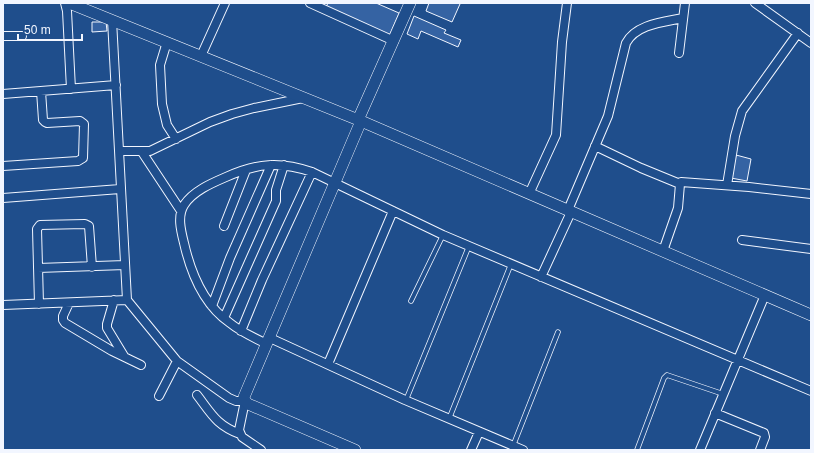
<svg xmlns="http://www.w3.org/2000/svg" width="814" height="453" font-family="Helvetica,sans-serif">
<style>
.building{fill:#3563a3;stroke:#f2f6ff}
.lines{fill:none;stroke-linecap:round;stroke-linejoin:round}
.lane-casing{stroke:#f2f6ff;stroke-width:5.5}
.street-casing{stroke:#f2f6ff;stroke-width:10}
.secondary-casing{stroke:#f2f6ff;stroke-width:12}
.lane{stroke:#1f4e8c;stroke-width:4}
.street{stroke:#1f4e8c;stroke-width:8}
.secondary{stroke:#1f4e8c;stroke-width:11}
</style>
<rect width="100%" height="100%" fill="#1f4e8c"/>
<!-- building -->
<path class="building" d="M 328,3 L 376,3 L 399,13 L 389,36 L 325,9 Z
M 429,3 L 458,3 L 460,4 L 452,22 L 426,11 Z
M 414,16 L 446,30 L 444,33 L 461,40 L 458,47 L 421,31 L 418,39 L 407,34 Z
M 92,22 L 106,22 L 107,31 L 92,32 Z
M 736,155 L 751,159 L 747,181 L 731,178 Z"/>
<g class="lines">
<defs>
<path id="lane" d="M 411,301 L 443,235
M 406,400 L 469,246
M 449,419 L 511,264
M 513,446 L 558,332
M 637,450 L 664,378 L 667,375 L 723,394"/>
<path id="street" d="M 65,3 L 67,11 L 71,89
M 310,3 L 394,41
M 755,3 L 811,43
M 112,20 L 127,300 L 177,361 L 229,398 L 236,401 L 245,401 L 239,430 L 242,437 L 261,450
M 3,36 L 22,36
M 167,42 L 160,65 L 162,104 L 167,125 L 176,139
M 679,53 L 685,3
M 201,56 L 225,3
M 3,94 L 116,85
M 595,146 L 641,168 L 680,184
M 119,151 L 150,151 L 210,122 L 232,114 L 254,108 L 303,98
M 142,152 L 181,211
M 3,166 L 78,161 L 83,158 L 84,124 L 80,121 L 47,123 L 45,122 L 43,120 L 41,91
M 727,185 L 735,136 L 742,111 L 798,33
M 529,194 L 556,135 L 562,42 L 567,3
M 3,198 L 120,189
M 568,210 L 608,116 L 626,43 C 636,24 664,22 683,18
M 224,226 L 246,170
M 742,240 L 811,249
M 663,251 L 678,208 L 680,184 L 681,182 L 749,187 L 811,194
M 38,268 L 125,265
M 541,277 L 571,212
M 114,300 L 107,324 L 107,328 L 124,356
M 69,303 L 63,316 L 63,320 L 65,323 L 112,351 L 141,365
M 39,304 L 37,229 L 40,225 L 85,224 L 89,226 L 92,267
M 3,305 L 127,300
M 212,306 L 230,258 L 271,165
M 224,318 L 276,201 L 276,190 L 284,165
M 241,331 L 262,280 L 312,172
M 270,338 L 405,400 L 523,450
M 267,344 C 254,338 241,332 230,323 C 204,305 191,274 184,243 C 181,231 177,216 184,205 C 193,191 212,183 226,177 C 257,163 280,161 312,172 L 443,235 L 811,391
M 328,364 L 393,211
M 197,395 C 211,413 216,425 240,434
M 159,396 L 177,361
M 715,413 L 764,433 L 765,437 L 760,450
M 471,450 L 479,432
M 700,450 L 765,295"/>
<path id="secondary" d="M 69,3 L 361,121 L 811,315
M 358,120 L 410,3
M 355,450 L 248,404 L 245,401 L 244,397 L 361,121"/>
</defs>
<!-- lane casing -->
<use href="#lane" class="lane-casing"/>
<!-- street casing -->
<use href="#street" class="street-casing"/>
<!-- secondary casing -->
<use href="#secondary" class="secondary-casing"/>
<!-- lane -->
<use href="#lane" class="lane"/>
<!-- street -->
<use href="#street" class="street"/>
<!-- secondary -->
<use href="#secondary" class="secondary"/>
</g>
<!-- border -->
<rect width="814" height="453" fill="none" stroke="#f2f6ff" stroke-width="8"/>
<!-- scale -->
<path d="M18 34v6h64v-6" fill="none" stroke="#f2f6ff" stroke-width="2"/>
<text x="24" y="34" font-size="12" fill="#f2f6ff" stroke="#1f4e8c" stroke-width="3" paint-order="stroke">50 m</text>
</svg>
